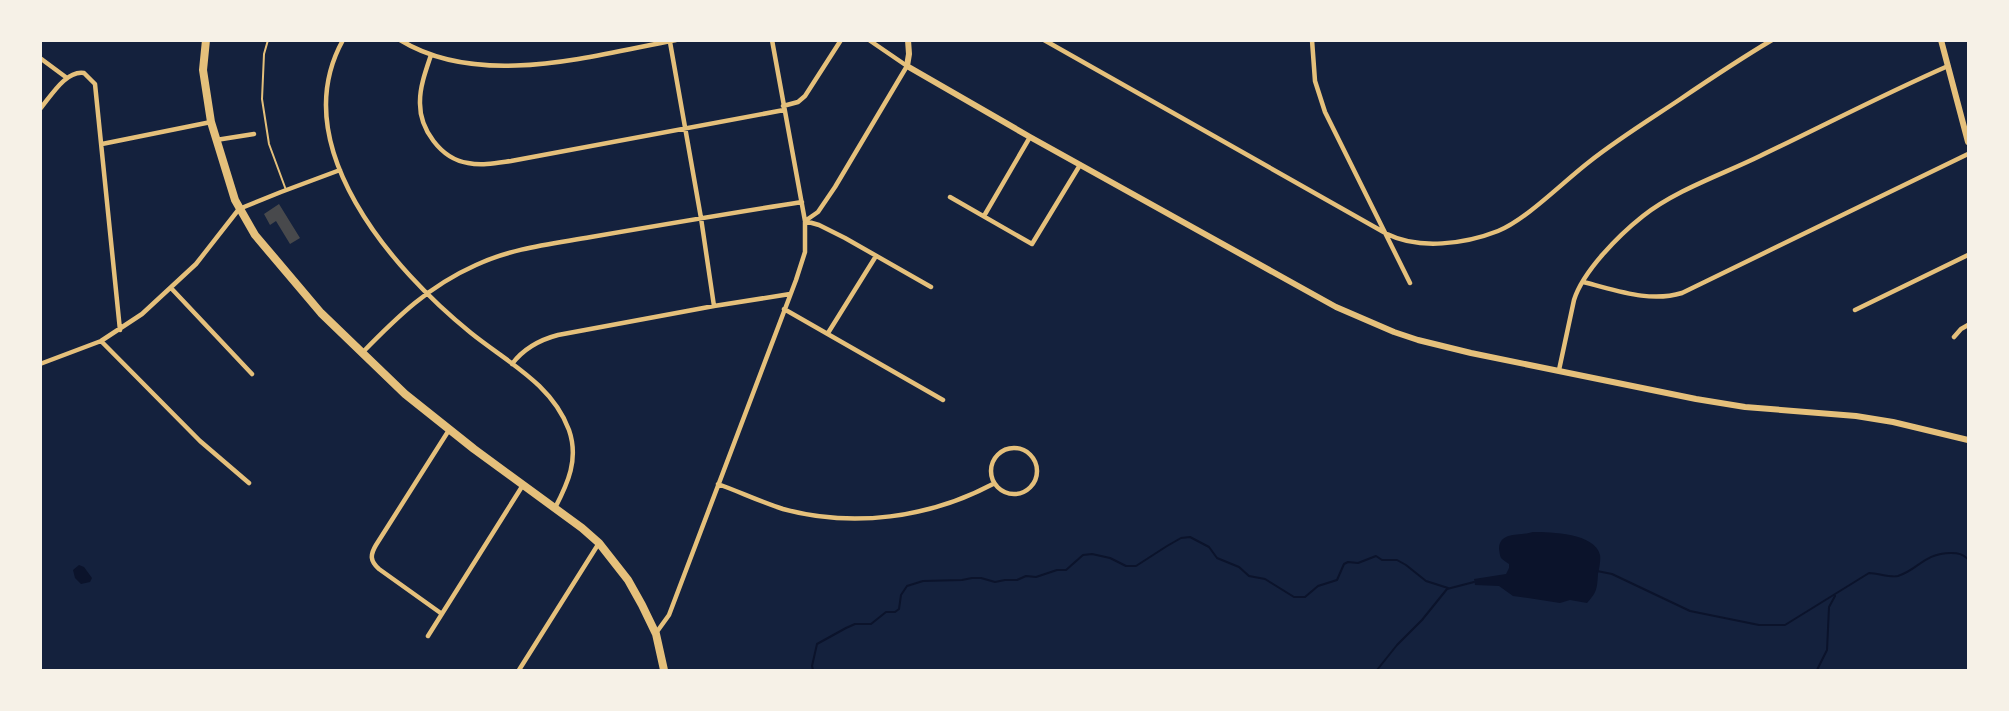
<svg xmlns="http://www.w3.org/2000/svg" width="2009" height="711" font-family="Arial,sans-serif">
<style>
.water{fill:#0b132b}
.lines{fill:none;stroke-linecap:round;stroke-linejoin:round}
.stream{stroke:#0b132b;stroke-width:2}
.building{fill:#48494c}
.service{stroke:#e5c07b;stroke-width:2}
.minor{stroke:#e5c07b;stroke-width:4.5}
.tertiary{stroke:#e5c07b;stroke-width:6}
.trunk{stroke:#e5c07b;stroke-width:8}
</style>
<rect width="100%" height="100%" fill="#14213d"/>
<!-- water -->
<path class="water" d="M 1533,532 C 1551,532 1595,533 1600,555 C 1601,560 1599,569 1598,574 C 1597,589 1597,592 1587,603 L 1570,600 L 1560,603 L 1528,598 L 1513,596 L 1499,586 L 1475,585 L 1474,579 L 1506,574 L 1509,568 L 1509,564 C 1506,562 1503,560 1501,558 C 1500,556 1499,550 1499,548 C 1500,531 1521,536 1533,532 Z
M 79,565 L 84,567 L 92,578 L 90,582 L 81,584 L 75,578 L 73,570 Z"/>
<g class="lines">
<!-- stream -->
<path class="stream" d="M 1597,571 L 1612,574 L 1690,611 L 1759,625 L 1785,625 L 1869,573 C 1878,573 1890,578 1898,576 C 1918,570 1924,553 1951,553 C 1959,553 1962,554 1968,559
M 813,670 L 812,666 L 817,644 L 846,628 L 855,624 L 871,624 L 886,612 L 895,612 L 899,609 L 901,595 L 907,586 L 923,581 L 962,580 L 972,578 L 981,578 L 995,582 L 1005,580 L 1017,580 L 1026,576 L 1036,577 L 1057,570 L 1066,570 L 1083,555 L 1092,554 L 1110,558 L 1126,566 L 1136,566 L 1167,546 L 1181,538 L 1190,537 L 1209,547 L 1217,558 L 1239,567 L 1249,576 L 1265,579 L 1294,597 L 1305,597 L 1318,586 L 1337,580 L 1344,564 L 1348,562 L 1358,563 L 1376,556 L 1382,560 L 1397,560 L 1406,565 L 1426,581 L 1448,588
M 1377,670 L 1397,645 L 1422,620 L 1447,589 L 1474,582
M 1817,670 L 1827,650 L 1829,607 L 1835,596"/>
</g>
<!-- building -->
<path class="building" d="M 279,204 L 300,238 L 290,244 L 276,221 L 270,225 L 264,214 Z"/>
<g class="lines">
<!-- service -->
<path class="service" d="M 268,40 L 264,54 L 262,99 L 269,144 L 286,190"/>
<!-- minor -->
<path class="minor" d="M 343,40 C 284,146 393,270 471,333 C 507,362 552,384 569,430 C 579,459 568,483 555,508
M 400,40 C 480,89 590,56 676,40
M 1044,40 L 1387,234 C 1419,250 1465,244 1498,231 C 1527,219 1563,182 1589,162 C 1618,139 1649,120 1679,100 C 1710,79 1740,59 1772,40
M 1312,40 L 1315,81 L 1325,112 L 1410,283
M 670,42 L 701,218 L 714,306
M 431,55 C 426,70 420,86 420,101 C 419,129 441,159 468,163 C 482,166 497,163 511,161 L 784,110
M 40,58 L 67,78
M 783,106 L 798,102 L 805,96 L 841,40
M 40,109 C 51,96 66,70 84,73 L 95,84 L 120,330
M 216,140 L 254,134
M 102,144 L 211,122
M 950,197 L 1032,244 L 1080,165
M 984,216 L 1030,137
M 805,221 L 818,212 L 835,187 L 907,66 L 869,40
M 805,221 L 819,225 L 845,238 L 931,287
M 1583,282 C 1616,290 1649,303 1682,293 L 1968,154
M 171,288 L 252,374
M 784,309 L 943,400
M 1855,310 L 1968,255
M 828,333 L 876,256
M 1954,337 L 1961,329 L 1968,325
M 101,341 L 200,441 L 249,483
M 362,353 C 398,316 429,286 476,265 C 512,248 552,244 591,237 C 661,225 731,213 802,202
M 40,364 L 101,341 L 142,314 L 196,264 L 239,209 L 281,192 L 340,170
M 512,364 C 524,348 539,340 558,335 L 714,306 L 790,294
M 1559,370 L 1574,300 C 1583,271 1619,235 1643,216 C 1676,190 1721,175 1760,156 C 1823,126 1884,94 1948,66
M991 471a23 23 0 1 1 46 0a23 23 0 1 1-46 0Z
M 718,484 C 740,492 761,502 783,509 C 853,528 929,518 993,484
M 442,614 L 379,569 C 370,561 370,555 376,545 L 449,430
M 656,633 L 669,615 L 796,280 L 805,252 L 805,221 L 772,40
M 428,636 L 523,485
M 519,670 L 599,543"/>
<!-- tertiary -->
<path class="tertiary" d="M 908,40 L 909,54 L 907,66 L 1030,137 L 1336,307 L 1394,332 L 1418,340 L 1471,353 L 1696,399 L 1745,407 L 1856,416 L 1893,422 L 1968,440
M 1941,40 L 1968,142"/>
<!-- trunk -->
<path class="trunk" d="M 206,40 L 203,70 L 211,122 L 235,200 L 255,235 L 321,313 L 405,394 L 474,449 L 582,528 L 599,543 L 628,580 L 642,605 L 656,634 L 664,670"/>
</g>
<!-- border -->
<rect width="2009" height="711" fill="none" stroke="#f6f1e7" stroke-width="84"/>
</svg>
